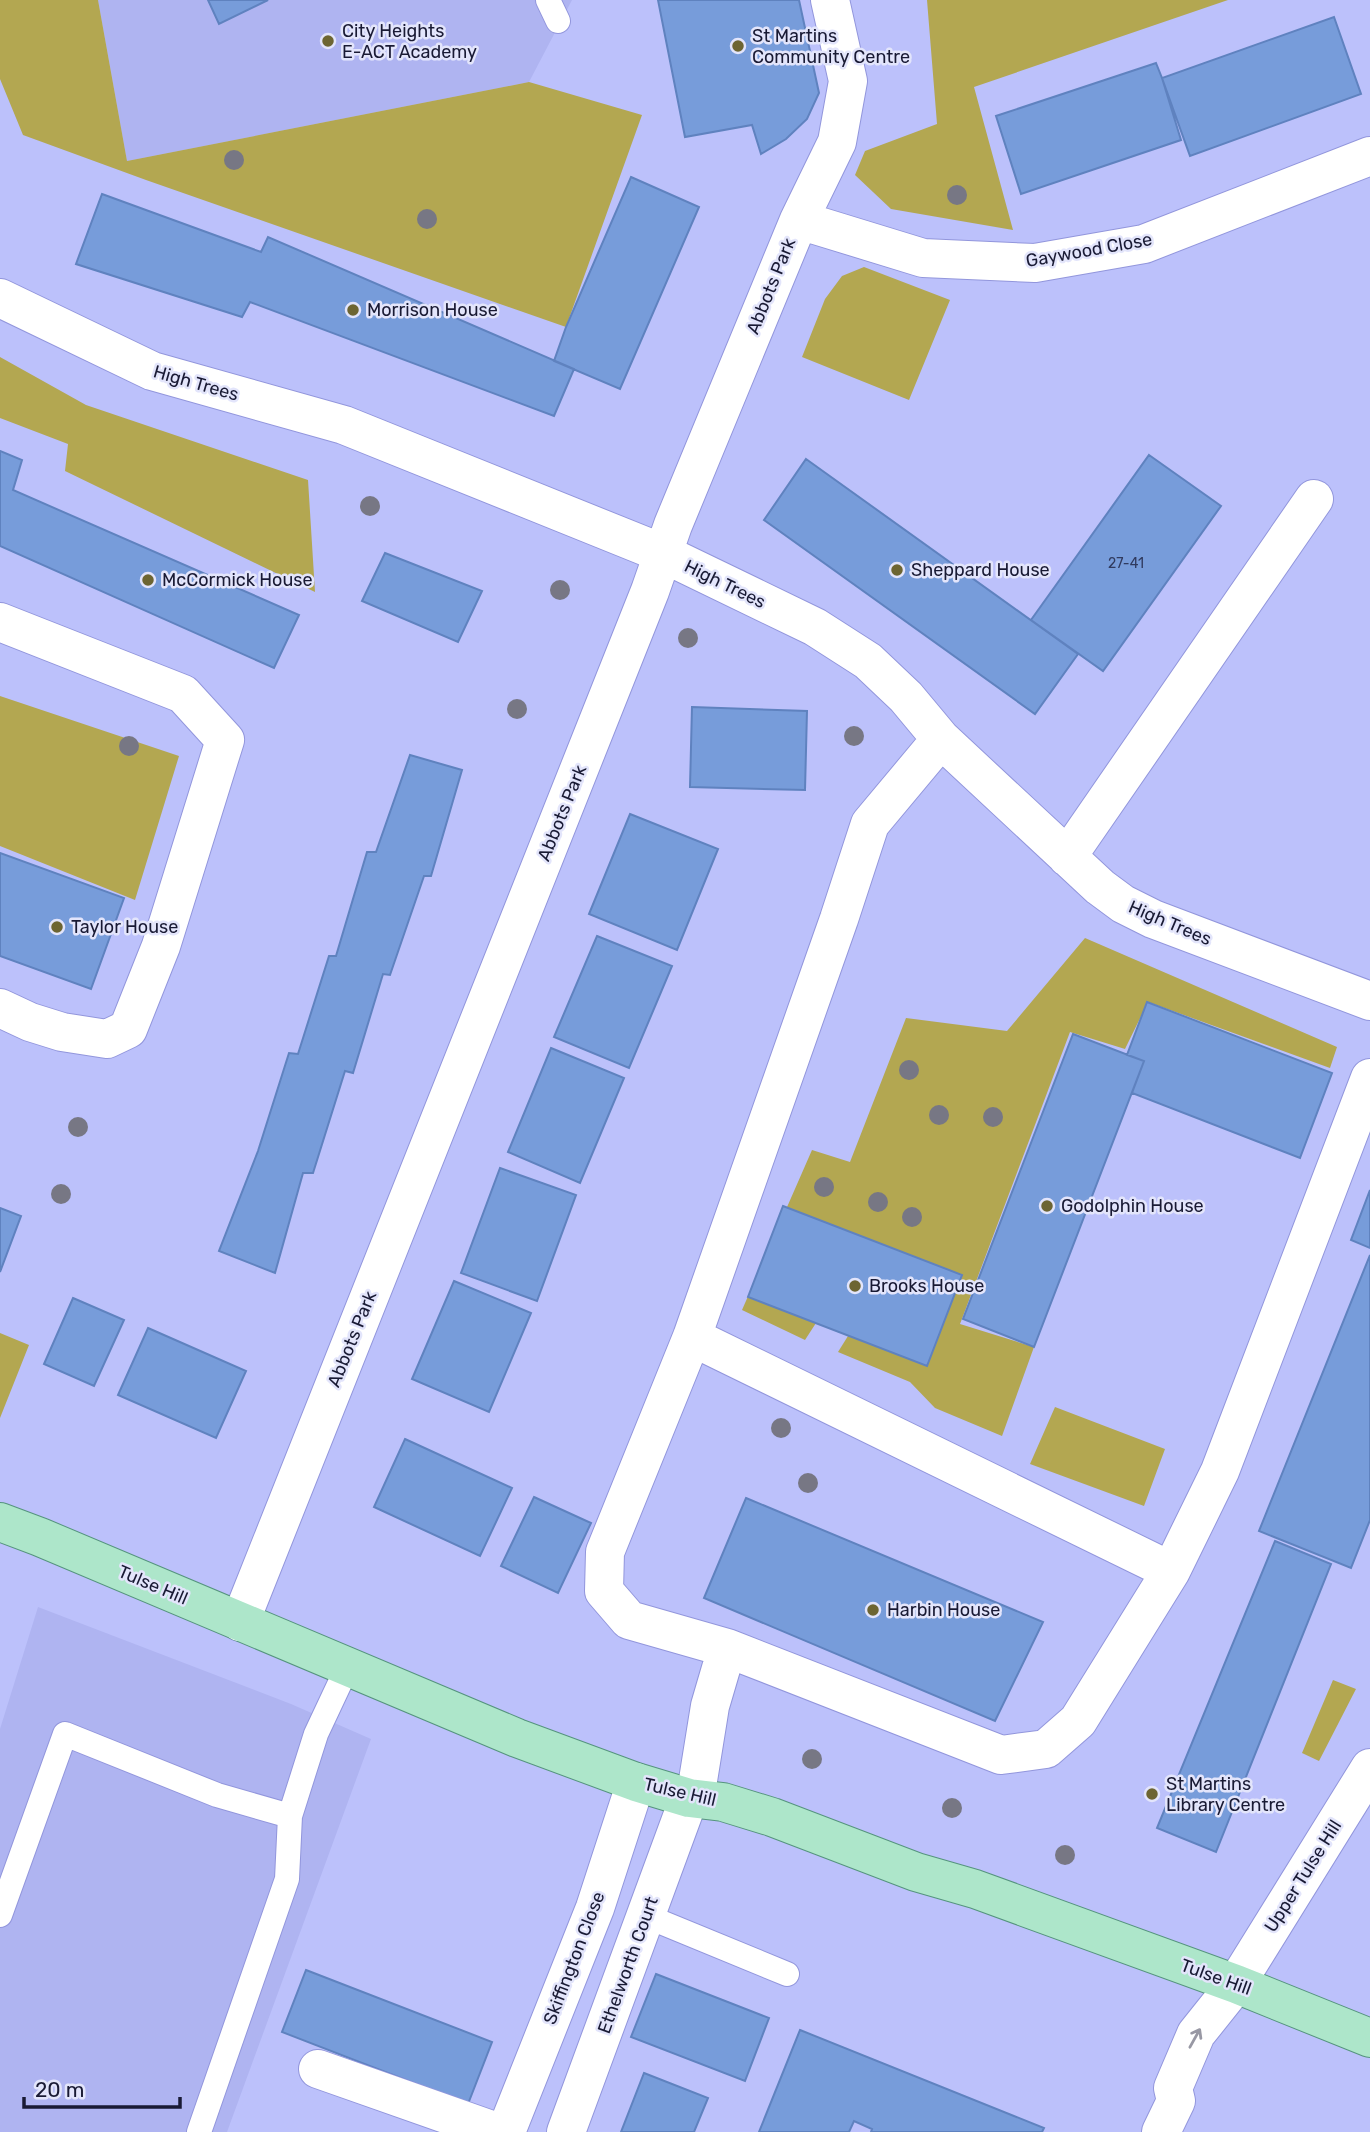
<svg xmlns="http://www.w3.org/2000/svg" width="1370" height="2132" font-family="Rubik,sans-serif">
<style>
.built{fill:#afb4f1}
.green{fill:#b3a751}
.building{fill:#779cda;stroke:#5f82bf;stroke-width:2}
.lines{fill:none;stroke-linecap:round;stroke-linejoin:round}
.service-casing{stroke:#9296dc;stroke-width:26}
.minor-casing{stroke:#9296dc;stroke-width:40}
.primary-casing{stroke:#55947e;stroke-width:40}
.service{stroke:#fff;stroke-width:24}
.minor{stroke:#fff;stroke-width:38}
.primary{stroke:#ade6ca;stroke-width:38}
.tree{fill:#777784}
.oneway{stroke:#9898a4}
.poi-dot{fill:#6d6532;stroke:#e3e5fb;stroke-width:2.5}
.labels{text-anchor:middle;stroke-width:5;stroke-linejoin:round;paint-order:stroke}
.number-label{font-size:14px;fill:#303a5e}
.poi-label{font-size:18px;fill:#191a34;stroke:#e3e5fb;text-anchor:start}
.street-label{font-size:18px;fill:#191a34;stroke:#e3e5fb}
</style>
<rect width="100%" height="100%" fill="#bcc1fb"/>
<!-- built -->
<path class="built" d="M 98,0 L 572,0 L 529,82 L 127,161 Z
M 38,1607 L 291,1704 L 371,1739 L 227,2132 L 0,2132 L 0,1729 Z"/>
<!-- green -->
<path class="green" d="M 0,0 L 98,0 L 127,161 L 529,82 L 642,115 L 566,327 L 146,180 L 23,135 L 0,79 Z
M 927,0 L 1228,0 L 974,87 L 1013,230 L 891,209 L 855,175 L 865,151 L 937,124 Z
M 864,267 L 950,300 L 909,400 L 802,357 L 825,299 L 842,276 Z
M 0,357 L 86,405 L 308,480 L 315,592 L 65,471 L 68,444 L 0,418 Z
M 0,696 L 179,756 L 135,900 L 0,846 Z
M 1085,938 L 1337,1047 L 1330,1068 L 1148,1002 L 1125,1049 L 1070,1032 L 960,1324 L 1034,1347 L 1002,1436 L 935,1408 L 910,1382 L 838,1352 L 848,1336 L 816,1323 L 805,1340 L 742,1310 L 812,1150 L 850,1162 L 906,1018 L 1007,1031 Z
M 0,1333 L 29,1345 L 0,1418 Z
M 1055,1407 L 1165,1449 L 1144,1506 L 1030,1464 Z
M 1333,1680 L 1356,1689 L 1319,1761 L 1302,1753 Z"/>
<!-- building -->
<path class="building" d="M 208,0 L 268,0 L 219,24 Z
M 658,0 L 799,0 L 819,93 L 807,119 L 786,139 L 761,154 L 752,125 L 685,137 Z
M 1334,17 L 1361,94 L 1190,156 L 1162,78 Z
M 1156,63 L 1162,78 L 1181,140 L 1021,194 L 996,116 Z
M 631,177 L 699,207 L 620,389 L 554,361 L 566,327 Z
M 102,194 L 261,252 L 268,237 L 574,369 L 554,416 L 250,302 L 242,317 L 76,264 Z
M 0,451 L 22,460 L 13,490 L 299,615 L 274,668 L 0,546 Z
M 1149,455 L 1221,506 L 1103,671 L 1031,620 Z
M 806,459 L 1078,654 L 1035,714 L 764,520 Z
M 385,553 L 482,591 L 458,642 L 362,601 Z
M 692,707 L 807,711 L 805,790 L 690,787 Z
M 410,755 L 462,770 L 431,876 L 424,876 L 390,975 L 383,974 L 353,1073 L 345,1071 L 313,1173 L 303,1173 L 275,1273 L 219,1251 L 258,1151 L 289,1053 L 298,1054 L 329,956 L 336,956 L 367,852 L 376,852 Z
M 630,814 L 718,849 L 677,950 L 589,914 Z
M 0,853 L 124,898 L 91,989 L 0,956 Z
M 597,936 L 672,966 L 629,1068 L 554,1037 Z
M 1147,1002 L 1332,1073 L 1300,1158 L 1132,1093 L 1144,1061 L 1127,1055 Z
M 1073,1034 L 1144,1061 L 1034,1347 L 963,1319 Z
M 551,1048 L 624,1078 L 580,1183 L 508,1152 Z
M 500,1168 L 576,1195 L 537,1301 L 461,1273 Z
M 1370,1190 L 1370,1248 L 1351,1240 Z
M 783,1206 L 962,1275 L 927,1366 L 748,1297 Z
M 0,1208 L 21,1216 L 0,1272 Z
M 1370,1255 L 1370,1520 L 1351,1568 L 1259,1531 Z
M 454,1281 L 531,1313 L 489,1412 L 412,1379 Z
M 73,1298 L 124,1320 L 94,1386 L 44,1364 Z
M 148,1328 L 246,1371 L 216,1438 L 118,1395 Z
M 405,1439 L 512,1488 L 480,1556 L 374,1507 Z
M 534,1497 L 591,1523 L 558,1593 L 501,1566 Z
M 746,1498 L 1043,1622 L 995,1721 L 704,1598 Z
M 1275,1541 L 1331,1564 L 1216,1852 L 1157,1828 Z
M 306,1970 L 492,2042 L 468,2104 L 282,2032 Z
M 656,1974 L 769,2018 L 745,2081 L 631,2037 Z
M 800,2030 L 1044,2128 L 1042,2132 L 871,2132 L 872,2129 L 854,2121 L 849,2132 L 759,2132 Z
M 644,2073 L 708,2098 L 694,2132 L 621,2132 Z"/>
<g class="lines">
<defs>
<path id="service" d="M 548,0 L 558,21
M 0,1915 L 65,1734 L 217,1795 L 290,1816
M 646,1916 L 787,1974
M 199,2132 L 287,1879 L 290,1816 L 316,1734 L 347,1668"/>
<path id="minor" d="M 799,220 L 923,258 L 1035,263 L 1144,244 L 1370,156
M 0,298 L 152,371 L 344,425 L 662,553 L 815,627 L 868,661 L 906,697 L 941,739 L 1100,887 L 1123,904 L 1153,919 L 1370,1001
M 0,622 L 183,694 L 225,740 L 161,946 L 128,1029 L 107,1039 L 62,1032 L 30,1022 L 0,1008
M 941,739 L 870,824 L 839,919 L 692,1337 L 605,1552 L 604,1591 L 629,1620 L 727,1648 L 1001,1755 L 1046,1749 L 1078,1721 L 1171,1571 L 1220,1471 L 1370,1078
M 1067,857 L 1314,499
M 692,1337 L 1171,1571
M 240,1622 L 650,591 L 673,525 L 799,220 L 837,142 L 848,81 L 830,0
M 695,1799 L 710,1706 L 727,1648
M 318,2069 L 497,2132
M 506,2132 L 595,1908 L 636,1782
M 566,2132 L 689,1798
M 1161,2132 L 1176,2101 L 1173,2088 L 1196,2034 L 1236,1984 L 1370,1768"/>
<path id="primary" d="M 0,1522 L 40,1537 L 517,1738 L 636,1782 L 689,1798 L 723,1802 L 772,1817 L 916,1872 L 975,1889 L 1236,1984 L 1370,2038"/>
</defs>
<!-- service casing -->
<use href="#service" class="service-casing"/>
<!-- minor casing -->
<use href="#minor" class="minor-casing"/>
<!-- primary casing -->
<use href="#primary" class="primary-casing"/>
<!-- service -->
<use href="#service" class="service"/>
<!-- minor -->
<use href="#minor" class="minor"/>
<!-- primary -->
<use href="#primary" class="primary"/>
</g>
<!-- trees -->
<g class="tree">
<circle cx="234" cy="160" r="10"/>
<circle cx="957" cy="195" r="10"/>
<circle cx="427" cy="219" r="10"/>
<circle cx="370" cy="506" r="10"/>
<circle cx="560" cy="590" r="10"/>
<circle cx="688" cy="638" r="10"/>
<circle cx="517" cy="709" r="10"/>
<circle cx="854" cy="736" r="10"/>
<circle cx="129" cy="746" r="10"/>
<circle cx="909" cy="1070" r="10"/>
<circle cx="939" cy="1115" r="10"/>
<circle cx="993" cy="1117" r="10"/>
<circle cx="78" cy="1127" r="10"/>
<circle cx="824" cy="1187" r="10"/>
<circle cx="61" cy="1194" r="10"/>
<circle cx="878" cy="1202" r="10"/>
<circle cx="912" cy="1217" r="10"/>
<circle cx="781" cy="1428" r="10"/>
<circle cx="808" cy="1483" r="10"/>
<circle cx="812" cy="1759" r="10"/>
<circle cx="952" cy="1808" r="10"/>
<circle cx="1065" cy="1855" r="10"/>
</g>
<!-- one-way arrows -->
<defs><path id="oneway-shaft" d="M-6 0H5M1.5-3L5.5 0L1.5 3" fill="none" stroke-width="1.6" stroke-linecap="round" stroke-linejoin="round" transform="scale(1.75)"/></defs>
<use class="oneway" href="#oneway-shaft" transform="translate(1195 2038) rotate(-61)"/>
<!-- markers -->
<g class="poi-dot">
<circle cx="328" cy="41" r="7"/>
<circle cx="738" cy="46" r="7"/>
<circle cx="353" cy="310" r="7"/>
<circle cx="897" cy="570" r="7"/>
<circle cx="148" cy="580" r="7"/>
<circle cx="57" cy="927" r="7"/>
<circle cx="1047" cy="1206" r="7"/>
<circle cx="855" cy="1286" r="7"/>
<circle cx="873" cy="1610" r="7"/>
<circle cx="1152" cy="1794" r="7"/>
</g>
<g class="labels">
<!-- number labels -->
<g class="number-label">
<text x="1126" y="568">27-41</text>
</g>
<!-- poi labels -->
<g class="poi-label">
<text x="342" y="37">City Heights<tspan x="342" dy="21">E-ACT Academy</tspan></text>
<text x="752" y="42">St Martins<tspan x="752" dy="21">Community Centre</tspan></text>
<text x="367" y="316">Morrison House</text>
<text x="911" y="576">Sheppard House</text>
<text x="162" y="586">McCormick House</text>
<text x="71" y="933">Taylor House</text>
<text x="1061" y="1212">Godolphin House</text>
<text x="869" y="1292">Brooks House</text>
<text x="887" y="1616">Harbin House</text>
<text x="1166" y="1790">St Martins<tspan x="1166" dy="21">Library Centre</tspan></text>
</g>
<!-- street labels -->
<g class="street-label">
<text transform="translate(1089 250) rotate(-10)" y="6">Gaywood Close</text>
<text transform="translate(771 286) rotate(-68)" y="6">Abbots Park</text>
<text transform="translate(196 383) rotate(16)" y="6">High Trees</text>
<text transform="translate(725 584) rotate(26)" y="6">High Trees</text>
<text transform="translate(562 813) rotate(-68)" y="6">Abbots Park</text>
<text transform="translate(1170 923) rotate(23)" y="6">High Trees</text>
<text transform="translate(352 1339) rotate(-68)" y="6">Abbots Park</text>
<text transform="translate(153 1585) rotate(23)" y="6">Tulse Hill</text>
<text transform="translate(680 1792) rotate(13)" y="6">Tulse Hill</text>
<text transform="translate(1303 1876) rotate(-58)" y="6">Upper Tulse Hill</text>
<text transform="translate(574 1958) rotate(-69)" y="6">Skiffington Close</text>
<text transform="translate(628 1965) rotate(-70)" y="6">Ethelworth Court</text>
<text transform="translate(1216 1977) rotate(20)" y="6">Tulse Hill</text>
</g>
</g>
<!-- scale -->
<path d="M24 2097v10h156v-10" fill="none" stroke="#191a34" stroke-width="3.5"/>
<text x="35" y="2097" font-size="21" fill="#191a34" stroke="#e3e5fb" stroke-width="5" paint-order="stroke">20 m</text>
</svg>
